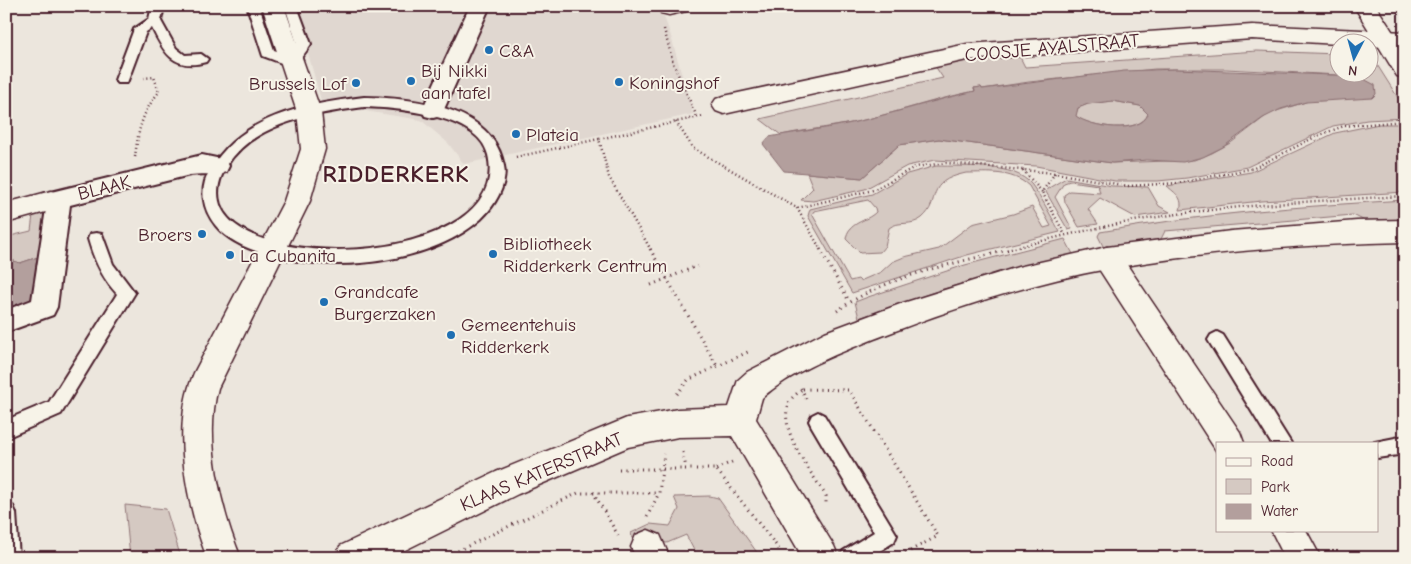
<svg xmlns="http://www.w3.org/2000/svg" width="1411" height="564" font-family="'Comic Neue',sans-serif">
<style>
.built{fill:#e0d7d0}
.green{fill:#d5c9c2;stroke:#907476;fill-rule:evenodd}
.water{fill:#b39f9d;stroke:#896c6f;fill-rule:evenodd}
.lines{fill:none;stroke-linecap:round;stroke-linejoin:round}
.service-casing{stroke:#4a1f2b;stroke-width:4}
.pedestrian-casing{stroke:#4a1f2b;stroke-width:4}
.minor-casing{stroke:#4a1f2b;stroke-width:3}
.tertiary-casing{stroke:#4a1f2b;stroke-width:3}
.path-far1{stroke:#4a1f2b;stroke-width:2.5;stroke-dasharray:1 3;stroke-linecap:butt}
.path{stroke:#4a1f2b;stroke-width:3;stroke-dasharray:1 4.5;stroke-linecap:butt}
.service{fill:#f7f3e8;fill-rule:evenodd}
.pedestrian{fill:#f7f3e8;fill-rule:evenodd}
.minor{fill:#f7f3e8;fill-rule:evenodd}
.tertiary{fill:#f7f3e8;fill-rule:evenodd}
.path-bridge{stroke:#4a1f2b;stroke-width:3;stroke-dasharray:1 4.5;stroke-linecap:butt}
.poi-dot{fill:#1f6fb2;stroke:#f7f3e8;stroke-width:2}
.labels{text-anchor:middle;stroke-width:4;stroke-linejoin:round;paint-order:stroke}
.street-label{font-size:19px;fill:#4a1f2b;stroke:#f7f3e8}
.poi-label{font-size:19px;fill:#4a1f2b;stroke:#f7f3e8;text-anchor:start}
.district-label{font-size:24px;font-weight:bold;letter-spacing:1px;fill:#4a1f2b;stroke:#f7f3e8}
</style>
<rect width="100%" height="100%" fill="#ece6dd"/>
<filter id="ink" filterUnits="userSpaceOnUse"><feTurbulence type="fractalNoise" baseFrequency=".02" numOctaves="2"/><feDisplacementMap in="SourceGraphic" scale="10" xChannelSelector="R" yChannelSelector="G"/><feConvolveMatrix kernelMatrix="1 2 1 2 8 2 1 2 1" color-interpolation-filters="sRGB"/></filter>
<g filter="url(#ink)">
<!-- built -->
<path class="built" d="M 295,6 L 660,6 L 670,33 L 693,114 L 464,164 L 448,143 L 421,120 L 322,104 Z"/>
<!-- green -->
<path class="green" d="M 1257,51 L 1338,54 L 1338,72 L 1368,72 L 1369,52 L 1405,109 L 1405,118 L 1367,120 L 1333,126 L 1247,167 L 1187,178 L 1158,181 L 1115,181 L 1036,166 L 935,160 L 907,166 L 865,189 L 813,201 L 801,200 L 813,188 L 807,173 L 862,178 L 899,145 L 939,139 L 1112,163 L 1194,160 L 1212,153 L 1232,142 L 1270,113 L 1306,102 L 1358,76 L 1226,69 L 1155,69 L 1029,82 L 982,89 L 981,87 L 974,88 L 975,91 C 939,98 901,111 864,120 C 837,127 808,129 781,135 L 760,119 L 943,78 L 935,66 L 961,60 L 1019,55 L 1025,67 Z
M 1113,101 L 1140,106 L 1148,114 C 1140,135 1090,127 1075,116 L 1078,108 L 1088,104 Z
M 1379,124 L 1405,124 L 1405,192 L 1261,201 L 1180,210 C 1184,198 1175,193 1167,186 L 1251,172 L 1335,133 Z
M 936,166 C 964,167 1014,162 1032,185 C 1043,199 1051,217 1060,232 L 967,255 L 852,293 L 808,216 L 810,209 L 872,194 L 907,174 ZM 966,173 C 988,173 1011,170 1029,186 L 1051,226 L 1044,228 L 1032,207 L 1013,214 L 972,224 L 939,249 L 904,257 L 892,262 L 881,272 L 860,281 L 858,279 L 850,281 L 812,214 L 814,211 L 868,200 L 875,208 L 876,212 C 866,222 848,222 846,239 L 860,253 L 880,252 L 885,246 L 889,228 C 899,220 911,227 922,218 C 942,201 923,182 966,173 Z
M 1066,178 L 1112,186 L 1148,187 L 1159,206 L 1170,212 L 1135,217 L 1100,198 L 1088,209 L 1098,224 L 1079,227 L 1065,202 L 1064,195 L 1070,191 L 1100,193 L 1098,185 L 1070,181 L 1064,183 L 1055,197 L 1072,229 L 1068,230 L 1046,192 L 1047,189 Z
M 1405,200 L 1405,221 L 1365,221 L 1353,215 L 1165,231 L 1161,239 L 1104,248 L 1098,236 L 1100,232 C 1201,214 1302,206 1405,200 Z
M 48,212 L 41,256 L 20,263 L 11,260 L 6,261 L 6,237 L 31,231 L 33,215 Z
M 1065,239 L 1073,254 L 943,289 L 859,318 L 855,302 L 868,297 L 965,265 Z
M 710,496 L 718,498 L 761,558 L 698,558 L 686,535 L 667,543 L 651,540 L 635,548 L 631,533 L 650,524 L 670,526 L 679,509 L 674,497 Z
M 125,505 L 166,509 L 181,558 L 130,558 Z"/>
<!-- water -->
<path class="water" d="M 1176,69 L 1358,76 L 1375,85 L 1376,94 L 1372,98 L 1306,102 L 1281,109 L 1263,118 L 1223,147 L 1203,157 L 1183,162 L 1147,160 L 1112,163 L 939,139 L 899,145 L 862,178 L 784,171 L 763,144 L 769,137 C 801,131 833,128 864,120 C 901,111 939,99 975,91 L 974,88 L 981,87 L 982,89 L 1124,71 ZM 1113,101 L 1140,106 L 1148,114 C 1141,135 1090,127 1076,116 L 1078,108 L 1088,104 Z
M 41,256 L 35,301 L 6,312 L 6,261 L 11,260 L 20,263 Z"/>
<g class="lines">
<defs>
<path id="service" d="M 152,6 L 164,6 L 161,21 L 176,48 L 185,55 L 201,54 L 208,59 L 206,62 C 174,71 164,53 152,28 L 146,32 L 127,83 L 117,83 L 115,80 L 134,29 L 149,19 Z
M 247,6 L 259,6 L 274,50 L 288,55 L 297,44 L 285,6 L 297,6 L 311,44 C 293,72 291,66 263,56 Z
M 364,97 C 414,98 493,106 504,166 C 508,185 494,207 481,219 C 436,259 355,270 298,261 C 271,257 234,248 216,226 C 202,209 199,188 210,170 C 242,115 306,104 364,97 ZM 364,107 C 397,108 479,115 488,155 C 517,279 161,280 226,167 C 253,122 317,113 364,107 Z
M 96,233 L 102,234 L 113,264 L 135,293 L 61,414 L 6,438 L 6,420 L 49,402 L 117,294 C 102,278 94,260 88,239 L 90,234 Z
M 1217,332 L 1223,335 L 1291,443 L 1271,443 L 1211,345 L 1208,340 L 1211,335 Z
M 818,412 L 824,415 L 897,535 L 894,542 L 869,558 L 840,558 L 843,551 L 874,532 L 812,427 L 809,421 L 812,415 Z
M 1405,436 L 1405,454 L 1377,458 L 1377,443 L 1370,443 Z
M 6,503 L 13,506 L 16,513 L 19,558 L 6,558 Z"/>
<path id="pedestrian" d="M 470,6 L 490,6 L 441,116 L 433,118 L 425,116 L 422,110 Z
M 202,155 L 226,160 L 229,166 L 226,172 C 214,176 202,173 190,175 L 70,205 L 57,307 L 53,315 L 6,332 L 6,310 L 32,300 L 46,209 L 39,201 L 43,194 Z"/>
<path id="minor" d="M 659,6 L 689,6 L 686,11 L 669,15 L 661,13 Z
M 1252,25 L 1405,32 L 1405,48 L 1368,46 L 1368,42 L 1338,44 L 1252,39 L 967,60 L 724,114 L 716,111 L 712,105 L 716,99 L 724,96 L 967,44 Z
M 51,191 L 60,194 L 64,201 L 60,208 L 6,223 L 6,203 Z
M 1107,247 L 1117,250 L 1240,432 L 1244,443 L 1217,443 L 1217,452 L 1097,266 L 1094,258 L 1097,250 Z
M 648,530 L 660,535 L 670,558 L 636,558 L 631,547 L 636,535 Z
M 1271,530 L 1306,530 L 1321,558 L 1285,558 Z"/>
<path id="tertiary" d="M 262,6 L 284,6 L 321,112 L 325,149 L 310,201 L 218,388 C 204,439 221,510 241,558 L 207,558 C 187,505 170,427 194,373 L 284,201 L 301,149 L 297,112 Z
M 1354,6 L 1376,6 L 1405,51 L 1405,78 L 1397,76 Z
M 1405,220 L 1405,242 C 1308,244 1203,252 1107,269 C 1031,283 954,308 882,336 C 844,351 793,370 762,398 L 756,419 L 834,546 L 839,558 L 803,558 L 732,436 L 678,437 L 628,447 L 518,494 L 389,558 L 335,558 L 340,546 L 496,472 L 627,418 L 678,409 L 729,407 L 738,380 L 747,372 L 825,332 L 903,303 L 1018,267 L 1107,247 L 1231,231 L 1357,221 Z"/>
</defs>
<!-- service casing -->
<use href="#service" class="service-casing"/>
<!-- pedestrian casing -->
<use href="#pedestrian" class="pedestrian-casing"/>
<!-- minor casing -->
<use href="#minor" class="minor-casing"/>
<!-- tertiary casing -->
<use href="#tertiary" class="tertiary-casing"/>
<!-- path-far1 -->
<path class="path-far1" d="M 664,29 L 673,63 L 697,117
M 676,122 L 693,148 L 797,208 L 873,190 L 915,167 L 946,163 L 1055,173 L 1128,186 L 1179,183 L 1254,168 L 1317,136 L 1344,126 L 1405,121
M 135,157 C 138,131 142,112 159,92 L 154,77 L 144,78
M 516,157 L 599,139
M 1023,170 L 1042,192
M 1055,173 L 1042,192 L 1065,235
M 797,208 L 821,250
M 651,250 L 609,177 L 599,139 L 703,116
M 1007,250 C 1063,235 1120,222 1178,214 C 1253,204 1329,200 1405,196"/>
<!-- path -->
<path class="path" d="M 650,249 L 717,366
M 820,249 L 849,301
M 837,311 C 887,275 953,264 1012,249
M 801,388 L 807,400
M 803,389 L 849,390 L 938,536 L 904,554
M 801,390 C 798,393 792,397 790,401 C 775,428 813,474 826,496 L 826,503
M 677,394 L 688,380 L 750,351
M 683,452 L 686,468
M 619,469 L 716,469 L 779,549
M 716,469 L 732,462
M 593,492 L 619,537
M 647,517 L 659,493 L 664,454
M 443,558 L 578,493 L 659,493"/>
<!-- service -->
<use href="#service" class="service"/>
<!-- pedestrian -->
<use href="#pedestrian" class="pedestrian"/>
<!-- minor -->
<use href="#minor" class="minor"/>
<!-- tertiary -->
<use href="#tertiary" class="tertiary"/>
<!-- path-bridge -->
<path class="path-bridge" d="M 651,285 L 697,266"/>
</g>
</g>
<!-- markers -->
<g class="poi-dot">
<circle cx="489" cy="50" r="5"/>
<circle cx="411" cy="81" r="5"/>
<circle cx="619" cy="82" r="5"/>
<circle cx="356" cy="83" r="5"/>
<circle cx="516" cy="134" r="5"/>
<circle cx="202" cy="234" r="5"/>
<circle cx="493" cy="254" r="5"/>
<circle cx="230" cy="255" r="5"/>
<circle cx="324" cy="302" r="5"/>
<circle cx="451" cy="335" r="5"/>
</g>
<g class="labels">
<!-- street labels -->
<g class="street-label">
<text transform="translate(1052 47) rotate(-5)" y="7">COOSJE AYALSTRAAT</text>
<text transform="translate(104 187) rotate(-14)" y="7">BLAAK</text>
<text transform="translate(541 471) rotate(-23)" y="7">KLAAS KATERSTRAAT</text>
</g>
<!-- poi labels -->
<g class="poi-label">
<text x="499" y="57">C&amp;A</text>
<text x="421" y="77">Bij Nikki<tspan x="421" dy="22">aan tafel</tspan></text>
<text x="629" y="89">Koningshof</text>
<text x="346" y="90" text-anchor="end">Brussels Lof</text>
<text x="526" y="141">Plateia</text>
<text x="192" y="241" text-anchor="end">Broers</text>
<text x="503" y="250">Bibliotheek<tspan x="503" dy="22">Ridderkerk Centrum</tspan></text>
<text x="240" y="262">La Cubanita</text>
<text x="334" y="298">Grandcafe<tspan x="334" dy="22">Burgerzaken</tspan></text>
<text x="461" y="331">Gemeentehuis<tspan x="461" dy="22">Ridderkerk</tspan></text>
</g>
<!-- district labels -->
<g class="district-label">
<text x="396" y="182">RIDDERKERK</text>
</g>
</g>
<!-- margin -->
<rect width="1411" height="564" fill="none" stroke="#f7f3e8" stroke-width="25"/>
<rect x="12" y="12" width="1386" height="539" fill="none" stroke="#4a1f2b" stroke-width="2" filter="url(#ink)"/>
<!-- legend -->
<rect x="1216" y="442" width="162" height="90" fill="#f7f3e8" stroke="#b29e9c"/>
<rect x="1226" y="458" width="25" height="8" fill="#f7f3e8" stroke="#b29e9c"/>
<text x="1261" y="466" font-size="15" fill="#4a1f2b">Road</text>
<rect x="1226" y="479" width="25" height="15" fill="#d5c9c2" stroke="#b29e9c"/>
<text x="1261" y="492" font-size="15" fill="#4a1f2b">Park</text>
<rect x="1226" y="504" width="25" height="15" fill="#b39f9d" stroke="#b29e9c"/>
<text x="1261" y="516" font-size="15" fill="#4a1f2b">Water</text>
<!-- north arrow -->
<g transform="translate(1354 58) rotate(186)"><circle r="24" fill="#f7f3e8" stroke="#b29e9c"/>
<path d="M0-4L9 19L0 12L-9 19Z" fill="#1f6fb2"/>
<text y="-8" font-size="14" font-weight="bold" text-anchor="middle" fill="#4a1f2b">N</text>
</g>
</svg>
